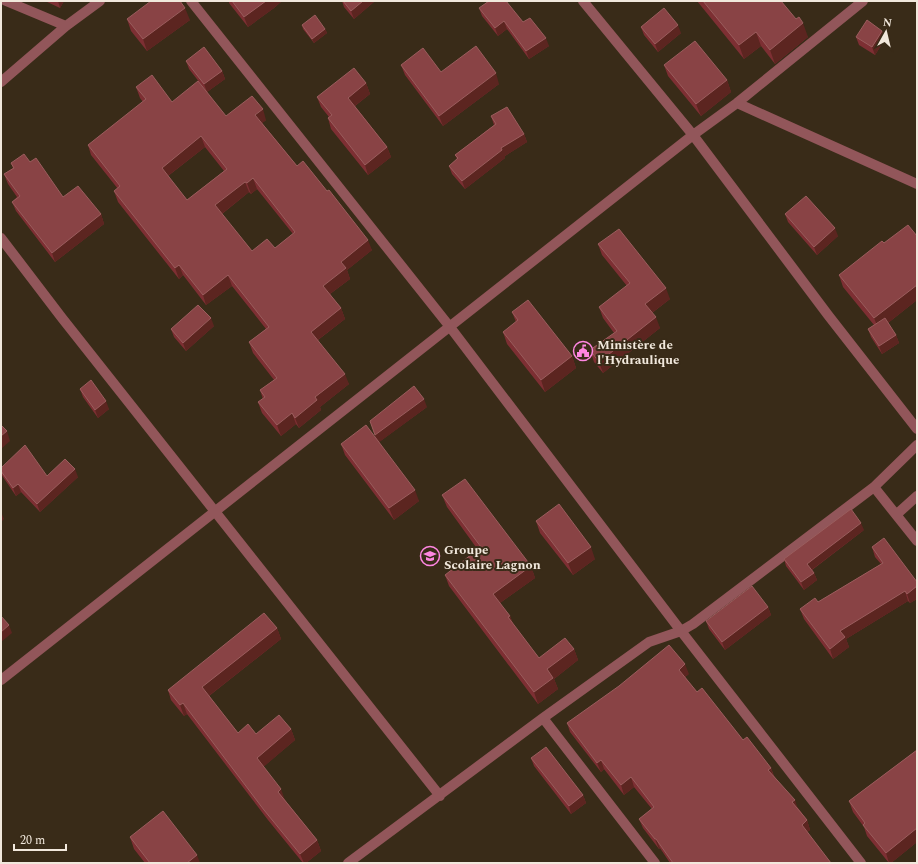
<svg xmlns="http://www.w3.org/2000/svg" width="918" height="864" font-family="Spectral,serif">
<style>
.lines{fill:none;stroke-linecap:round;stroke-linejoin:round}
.street{stroke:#92565a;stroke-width:10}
.wall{fill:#7d2f33;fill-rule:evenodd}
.shaded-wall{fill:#5c2520}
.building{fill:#894345;stroke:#9a5d5d;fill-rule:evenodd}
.labels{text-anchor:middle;stroke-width:4;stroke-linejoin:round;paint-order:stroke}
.poi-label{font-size:13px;font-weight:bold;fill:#f1e8dc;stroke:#392b18;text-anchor:start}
</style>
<rect width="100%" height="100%" fill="#392b18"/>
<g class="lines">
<!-- street -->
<path class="street" d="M 6,1 L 66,26
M 191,1 L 450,327 L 681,631 L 861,863
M 583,1 L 693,135 L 828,315 L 917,429
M 1,82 L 66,26 L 100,1
M 737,103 L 917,184
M 1,238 L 62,318 L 440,796
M 874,487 L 917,541
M 897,514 L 917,496
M 1,680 L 693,135 L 737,103 L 863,1
M 543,718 L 655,863
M 348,863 L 543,718 L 649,642 L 681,631 L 693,624 L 874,487 L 917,445"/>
</g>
<!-- wall -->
<path class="wall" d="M 45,1 L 64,1 L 60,8 Z
M 229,1 L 282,1 L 274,8 L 248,27 L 229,3 Z
M 342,1 L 375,1 L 354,19 L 344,7 Z
M 697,1 L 781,1 L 808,37 L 775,64 L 761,46 L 744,59 Z
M 479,8 L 523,22 L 549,46 L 529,59 L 507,29 L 498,36 L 482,16 Z
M 127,19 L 190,20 L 147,51 L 131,31 Z
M 302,25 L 325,29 L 327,33 L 314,43 L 303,29 Z
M 641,27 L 681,33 L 658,52 L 644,35 Z
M 882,31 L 885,39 L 875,55 L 859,45 L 856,37 Z
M 186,61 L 222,71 L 225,79 L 207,92 L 189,69 Z
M 401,65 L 499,84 L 443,126 L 405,75 Z
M 664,65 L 727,80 L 731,92 L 701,116 L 668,76 Z
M 366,83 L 370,94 L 355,106 L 387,147 L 391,157 L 368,175 L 331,129 L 328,118 L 329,117 L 321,107 L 317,97 Z
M 136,87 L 172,102 L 226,116 L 266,120 L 262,123 L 297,166 L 372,250 L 347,270 L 350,279 L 330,294 L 341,308 L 345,319 L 318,340 L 349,384 L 320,407 L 321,410 L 299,428 L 296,424 L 281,436 L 262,413 L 258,402 L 263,399 L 260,390 L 274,380 L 253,353 L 249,342 L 266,329 L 232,286 L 206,305 L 183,275 L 179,279 L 118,202 L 114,191 L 118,189 L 91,155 L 88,145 L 143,102 L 140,98 ZM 205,147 L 224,171 L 187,200 L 168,176 ZM 257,189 L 293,234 L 275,248 L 252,251 L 222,214 L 249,192 L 251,194 Z
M 491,116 L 524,134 L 527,142 L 505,156 L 505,158 L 465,189 L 452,174 L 449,166 L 457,159 L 455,155 L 494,125 Z
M 30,162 L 63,197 L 101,214 L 104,224 L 55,262 L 16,211 L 12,202 L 17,197 L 8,184 L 4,174 L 13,168 L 11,163 Z
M 785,214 L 838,236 L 817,255 L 788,222 Z
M 917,236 L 917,300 L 888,323 L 896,335 L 899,343 L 882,354 L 871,337 L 868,329 L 874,325 L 843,287 L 839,275 L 884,243 Z
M 598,244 L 670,299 L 652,313 L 660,328 L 603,373 L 594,362 L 590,350 L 614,333 L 603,318 L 599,307 L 627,286 L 602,255 Z
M 512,312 L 572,356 L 576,368 L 545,392 L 507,344 L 503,332 L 516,322 Z
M 214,326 L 186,351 L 174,337 L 171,329 Z
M 80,389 L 109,409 L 98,418 L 83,397 Z
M 427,407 L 379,442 L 419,501 L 394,520 L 345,455 L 341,444 L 376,438 L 370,421 Z
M 1,468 L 47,476 L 78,477 L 40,512 L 21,492 L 16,496 L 3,477 L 1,473 Z
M 442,495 L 531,566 L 535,578 L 500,603 L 510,616 L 513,624 L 539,658 L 574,649 L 578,660 L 554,679 L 558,689 L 538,704 L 449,586 L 445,575 L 478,550 L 447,507 Z
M 536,521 L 595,559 L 573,575 L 540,533 Z
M 864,530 L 812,570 L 814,573 L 817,580 L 804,590 L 786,566 L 784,559 Z
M 872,547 L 917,582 L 917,599 L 910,603 L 908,601 L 846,639 L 849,647 L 833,659 L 804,619 L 800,609 L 818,602 L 881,564 L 875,557 Z
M 768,607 L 771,615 L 725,650 L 709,629 L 706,621 Z
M 277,628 L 281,639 L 209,696 L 238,733 L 256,734 L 291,729 L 295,740 L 263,767 L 285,800 L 317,840 L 321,851 L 306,863 L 303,863 L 268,820 L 187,714 L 184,716 L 171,700 L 168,690 Z
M 689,674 L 685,677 L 697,692 L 743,740 L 771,768 L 774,776 L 807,820 L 810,830 L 807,832 L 831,863 L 670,863 L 660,848 L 659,849 L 643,828 L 639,819 L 652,809 L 634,787 L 624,795 L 604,769 L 601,772 L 570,732 L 567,723 Z
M 917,750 L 917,842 L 891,863 L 889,863 L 867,836 L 864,827 L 853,812 L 849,801 Z
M 531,758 L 583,795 L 586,803 L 571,814 L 534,766 Z
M 130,837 L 200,863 L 145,863 L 134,849 Z"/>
<!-- shaded-wall -->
<path class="shaded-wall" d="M 58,1 L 64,1 L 60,8 Z
M 266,1 L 282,1 L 274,8 L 248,27 L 244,17 Z
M 363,1 L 375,1 L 354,19 L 351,11 Z
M 185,8 L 190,20 L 147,51 L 143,39 Z
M 504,21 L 507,29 L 498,36 L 495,28 Z
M 803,23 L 808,37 L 775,64 L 770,50 Z
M 678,25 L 681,33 L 658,52 L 655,44 Z
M 325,29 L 327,33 L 314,43 L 312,39 Z
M 882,31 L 885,39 L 875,55 L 872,47 Z
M 756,32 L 761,46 L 744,59 L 739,45 Z
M 546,38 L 549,46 L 529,59 L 526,51 Z
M 222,71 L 225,79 L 207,92 L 204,84 Z
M 496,73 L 499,84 L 443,126 L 439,116 Z
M 727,80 L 731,92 L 701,116 L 696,104 Z
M 366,83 L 370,94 L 352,108 L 348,98 Z
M 263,109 L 266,120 L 259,126 L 255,115 Z
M 524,134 L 527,142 L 505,156 L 505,158 L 465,189 L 462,181 L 501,148 Z
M 201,136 L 205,147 L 165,178 L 162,168 Z
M 387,147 L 391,157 L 368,175 L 365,165 Z
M 253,178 L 257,189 L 251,194 L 247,183 Z
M 245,182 L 249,192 L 219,216 L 215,205 Z
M 101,214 L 104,224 L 55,262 L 52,253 Z
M 835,228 L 838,236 L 817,255 L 814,247 Z
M 368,240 L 372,250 L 347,270 L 350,279 L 327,296 L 323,286 L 341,262 Z
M 179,265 L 183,275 L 179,279 L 175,268 Z
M 228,275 L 232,286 L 206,305 L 203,295 Z
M 917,285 L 917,300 L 879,330 L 874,318 Z
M 666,288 L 670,299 L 649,315 L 645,304 Z
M 341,308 L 345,319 L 315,342 L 311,332 Z
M 656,317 L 660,328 L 603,373 L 599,362 Z
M 211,318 L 214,326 L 186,351 L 183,343 Z
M 896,335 L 899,343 L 882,354 L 879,346 Z
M 572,356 L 576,368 L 545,392 L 541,380 Z
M 345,374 L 349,384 L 320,407 L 321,410 L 299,428 L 295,418 L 315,397 Z
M 424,399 L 427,407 L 378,443 L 375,435 Z
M 106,401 L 109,409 L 98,418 L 95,410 Z
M 292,413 L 296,424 L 281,436 L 277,425 Z
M 7,431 L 10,441 L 1,449 L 1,436 Z
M 75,469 L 78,477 L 40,512 L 37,504 Z
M 18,484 L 21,492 L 16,496 L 13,488 Z
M 415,490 L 419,501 L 394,520 L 389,508 Z
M 1,512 L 4,519 L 1,522 Z
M 861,523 L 864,530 L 810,571 L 807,564 Z
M 591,547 L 595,559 L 573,575 L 568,563 Z
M 531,566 L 535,578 L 497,605 L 493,594 Z
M 814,573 L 817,580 L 804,590 L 801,582 Z
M 917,586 L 917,599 L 910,603 L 907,594 Z
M 905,591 L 908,601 L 846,639 L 849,647 L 833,659 L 830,649 L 840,631 Z
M 768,607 L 771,615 L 725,650 L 722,642 Z
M 510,616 L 515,628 L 508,617 Z
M 9,625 L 12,633 L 1,642 L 1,632 Z
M 277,628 L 281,639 L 206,698 L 202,687 Z
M 574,649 L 578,660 L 554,679 L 558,689 L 538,704 L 534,692 L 547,669 Z
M 685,664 L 689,674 L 682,679 L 679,670 Z
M 183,703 L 187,714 L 184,716 L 180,705 Z
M 291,729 L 295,740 L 261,769 L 257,758 Z
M 601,760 L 604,769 L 601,772 L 597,763 Z
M 771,768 L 774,778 L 768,770 Z
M 631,777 L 634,787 L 624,795 L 621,785 Z
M 281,789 L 285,800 L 278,792 Z
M 583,795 L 586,803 L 571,814 L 569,806 Z
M 795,800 L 798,809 L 792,802 Z
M 807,820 L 810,830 L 805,834 L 802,825 Z
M 917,828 L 917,842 L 891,863 L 889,863 L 886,853 Z
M 655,839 L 656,839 L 660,848 L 659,849 Z
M 317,840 L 321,851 L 306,863 L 304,863 L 300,854 Z
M 197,855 L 200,863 L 187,863 Z"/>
<!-- building -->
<path class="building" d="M 151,1 L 180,1 L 185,8 L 143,39 L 127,19 Z
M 232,1 L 266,1 L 244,17 Z
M 343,1 L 363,1 L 351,11 Z
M 489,1 L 506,1 L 523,22 L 530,18 L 546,38 L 526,51 L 504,21 L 495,28 L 479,8 Z
M 703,1 L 781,1 L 796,19 L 799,17 L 803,23 L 770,50 L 756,32 L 739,45 Z
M 664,8 L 678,25 L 655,44 L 641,27 Z
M 315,15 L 325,29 L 312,39 L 302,25 Z
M 867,20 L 882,31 L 872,47 L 856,37 Z
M 695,41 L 727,80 L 696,104 L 664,65 Z
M 476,46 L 496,73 L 439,116 L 401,65 L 423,48 L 441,72 Z
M 204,47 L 222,71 L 204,84 L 186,61 Z
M 354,68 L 366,83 L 348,98 L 387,147 L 365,165 L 328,118 L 332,115 L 317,97 Z
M 152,75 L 172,102 L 198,81 L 226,116 L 252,96 L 263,109 L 255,115 L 297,166 L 303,161 L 327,191 L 329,190 L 368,240 L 341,262 L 346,268 L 323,286 L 341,308 L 311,332 L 345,374 L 315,397 L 317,400 L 295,418 L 292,413 L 277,425 L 258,402 L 265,397 L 260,390 L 277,378 L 249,342 L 269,327 L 228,275 L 203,295 L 179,265 L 175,268 L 114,191 L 120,186 L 88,145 L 146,99 L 136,87 ZM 201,136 L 227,169 L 187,200 L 162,168 ZM 253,178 L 295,232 L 275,248 L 267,239 L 252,251 L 215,205 L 245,182 L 247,183 Z
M 507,107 L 524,134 L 501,148 L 502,150 L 462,181 L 449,166 L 458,158 L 455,155 L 496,124 L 491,116 Z
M 24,154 L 30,162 L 36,158 L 63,197 L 78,186 L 101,214 L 52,253 L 12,202 L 20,196 L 4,174 L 14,168 L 11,163 Z
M 806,196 L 835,228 L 814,247 L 785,214 Z
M 908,225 L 917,236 L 917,285 L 874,318 L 839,275 L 882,241 L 884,243 Z
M 619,229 L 666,288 L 645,304 L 656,317 L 599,362 L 590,350 L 617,331 L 599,307 L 630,283 L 598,244 Z
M 528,300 L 572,356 L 541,380 L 503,332 L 518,320 L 512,312 Z
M 198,305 L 211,318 L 183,343 L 171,329 Z
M 885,318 L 896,335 L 879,346 L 868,329 Z
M 91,380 L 106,401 L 95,410 L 80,389 Z
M 414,386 L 424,399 L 375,435 L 370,421 Z
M 1,425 L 7,431 L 1,436 Z
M 366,425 L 415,490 L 389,508 L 341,444 Z
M 25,445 L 47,476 L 65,459 L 75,469 L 37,504 L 18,484 L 13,488 L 1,471 L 1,468 Z
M 465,479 L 531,566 L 493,594 L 510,616 L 508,617 L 539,658 L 565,638 L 574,649 L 547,669 L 553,678 L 534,692 L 445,575 L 481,547 L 442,495 Z
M 559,504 L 591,547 L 568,563 L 536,521 Z
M 851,509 L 861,523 L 807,564 L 814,573 L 801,582 L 784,559 Z
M 884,538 L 917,582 L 917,586 L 907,594 L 905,591 L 840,631 L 845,637 L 830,649 L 800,609 L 815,598 L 818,602 L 883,563 L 872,547 Z
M 752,586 L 768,607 L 722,642 L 706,621 Z
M 264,613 L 277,628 L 202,687 L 238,733 L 248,724 L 256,734 L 279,715 L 291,729 L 257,758 L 281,789 L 278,792 L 317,840 L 300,854 L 264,810 L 183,703 L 180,705 L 168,690 Z
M 1,616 L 9,625 L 1,632 Z
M 669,645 L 685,664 L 679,670 L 697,692 L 702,688 L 743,740 L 747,737 L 771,768 L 768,770 L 795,800 L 792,802 L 807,820 L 802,825 L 831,863 L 673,863 L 656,839 L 655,839 L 639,819 L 654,807 L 631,777 L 621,785 L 601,760 L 597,763 L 567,723 L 619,686 Z
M 546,747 L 583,795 L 569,806 L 531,758 Z
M 917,750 L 917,828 L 886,853 L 863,825 L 865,823 L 849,801 Z
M 163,811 L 197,855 L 187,863 L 150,863 L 130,837 Z"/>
<!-- icons -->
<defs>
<symbol id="civic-ring" viewBox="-11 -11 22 22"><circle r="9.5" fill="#392b18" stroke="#fe86e1" stroke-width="1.5"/><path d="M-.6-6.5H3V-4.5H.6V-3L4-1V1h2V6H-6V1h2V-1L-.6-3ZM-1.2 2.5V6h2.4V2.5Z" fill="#fe86e1"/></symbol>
<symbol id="school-ring" viewBox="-11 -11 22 22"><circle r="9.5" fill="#392b18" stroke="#fe86e1" stroke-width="1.5"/><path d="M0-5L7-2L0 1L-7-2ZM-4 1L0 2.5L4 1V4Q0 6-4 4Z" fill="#fe86e1"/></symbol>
</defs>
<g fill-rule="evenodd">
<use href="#civic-ring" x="572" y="340" width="22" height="22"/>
<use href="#school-ring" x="419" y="545" width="22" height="22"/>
</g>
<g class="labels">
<!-- poi labels -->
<g class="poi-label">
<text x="597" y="349">Ministère de<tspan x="597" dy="15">l'Hydraulique</tspan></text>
<text x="444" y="554">Groupe<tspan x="444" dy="15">Scolaire Lagnon</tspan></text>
</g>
</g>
<!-- border -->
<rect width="918" height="864" fill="none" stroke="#f1e8dc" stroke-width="4"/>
<!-- north arrow -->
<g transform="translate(886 32) rotate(8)" stroke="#392b18" stroke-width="3" paint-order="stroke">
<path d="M0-3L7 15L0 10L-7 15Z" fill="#f1e8dc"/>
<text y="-6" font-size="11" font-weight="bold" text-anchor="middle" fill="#f1e8dc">N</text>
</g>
<!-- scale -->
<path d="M14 844v6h52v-6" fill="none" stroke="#f1e8dc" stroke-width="2"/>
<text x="20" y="844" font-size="12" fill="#f1e8dc" stroke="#392b18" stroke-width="3" paint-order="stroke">20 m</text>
</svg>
